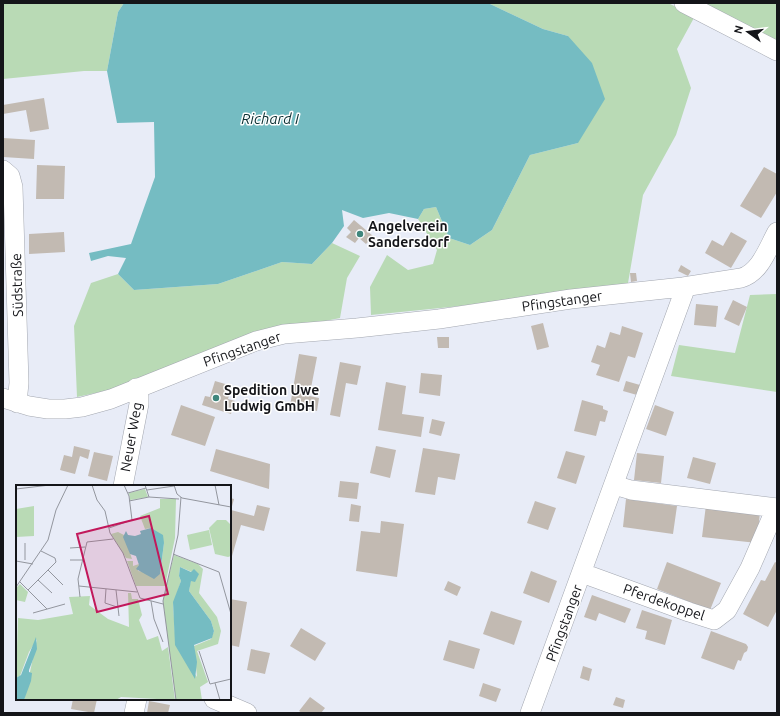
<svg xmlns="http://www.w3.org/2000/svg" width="780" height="716" font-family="Ubuntu,sans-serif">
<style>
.green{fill:#b9dab5}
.water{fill:#75bcc2}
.building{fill:#c2bab2}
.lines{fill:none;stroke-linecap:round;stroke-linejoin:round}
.minor-casing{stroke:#a3a7b0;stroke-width:20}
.minor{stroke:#fff;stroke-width:19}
.poi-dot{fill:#40867c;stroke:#fff;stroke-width:1.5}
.labels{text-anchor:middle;stroke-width:3;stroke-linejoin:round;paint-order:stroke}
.poi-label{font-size:14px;font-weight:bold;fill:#141519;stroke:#fff;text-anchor:start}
.street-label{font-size:14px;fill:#141519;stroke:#fff}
.water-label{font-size:15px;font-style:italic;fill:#0a2f32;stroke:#fff}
.inset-road{fill:none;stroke:#93969e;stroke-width:1}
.view{fill:#c2185b;fill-opacity:0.15;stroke:#c2185b;stroke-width:2}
.inset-edge{fill:none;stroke:#141519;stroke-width:2}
</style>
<rect width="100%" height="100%" fill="#e8ecf7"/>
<!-- green -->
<path class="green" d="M 3,3 L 124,3 L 118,12 L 107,71 L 84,71 L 3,79 Z
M 488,3 L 668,3 L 695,16 L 677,49 L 691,88 L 676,135 L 643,195 L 627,289 L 371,315 L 370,287 L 387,255 L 408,270 L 433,264 L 437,250 L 418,219 L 424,209 L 436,207 L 449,238 L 470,245 L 492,230 L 530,155 L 578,143 L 568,36 L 543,29 Z
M 698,3 L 777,3 L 777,41 Z
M 332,243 L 360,256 L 347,278 L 340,318 L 267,333 L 119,388 L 77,397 L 74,326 L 91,283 L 118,274 L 134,290 L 218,284 L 282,262 L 312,264 Z
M 777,294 L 777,392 L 671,376 L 679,345 L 735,353 L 750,295 Z"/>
<!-- water -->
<path class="water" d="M 124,3 L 488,3 L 543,29 L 568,36 L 592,63 L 605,99 L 578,143 L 530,155 L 492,230 L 470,245 L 449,238 L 436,207 L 424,209 L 418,219 L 389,213 L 363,218 L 342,210 L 344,226 L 332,243 L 312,264 L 282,262 L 218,284 L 134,290 L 118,274 L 126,258 L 108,256 L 91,261 L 89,253 L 131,244 L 155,177 L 154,122 L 117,123 L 107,71 L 118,12 Z"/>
<!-- building -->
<path class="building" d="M 44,98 L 49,129 L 30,132 L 26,110 L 3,114 L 3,105 Z
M 3,138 L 35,140 L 34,159 L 3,157 Z
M 37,165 L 65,166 L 64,199 L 36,199 Z
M 764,167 L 777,174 L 777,192 L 761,218 L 740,206 Z
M 354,220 L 373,236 L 366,244 L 359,238 L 355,243 L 346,237 L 351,232 L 347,228 Z
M 64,232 L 65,252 L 29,254 L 29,234 Z
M 731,232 L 747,241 L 731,268 L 705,253 L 712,240 L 723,246 Z
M 681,265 L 691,271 L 688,276 L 678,271 Z
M 630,273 L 636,273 L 637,281 L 631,282 Z
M 733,300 L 747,307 L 739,326 L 724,319 Z
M 696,304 L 718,306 L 716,327 L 694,325 Z
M 543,323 L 549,347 L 537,350 L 531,326 Z
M 622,326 L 643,333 L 635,358 L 628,356 L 619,382 L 596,375 L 600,365 L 591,362 L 597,345 L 605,348 L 610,332 L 620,335 Z
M 437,337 L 449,337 L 449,348 L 438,348 Z
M 299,354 L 317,357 L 311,388 L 307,387 L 305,395 L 319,398 L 317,411 L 290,406 Z
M 340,362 L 361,366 L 357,385 L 346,383 L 340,417 L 330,415 Z
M 421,373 L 442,375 L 440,396 L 419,393 Z
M 215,381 L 232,386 L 228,399 L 235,401 L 231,414 L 202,405 L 205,396 L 210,397 Z
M 626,381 L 640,385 L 637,395 L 623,391 Z
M 386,382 L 406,386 L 402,414 L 424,417 L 421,437 L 378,430 Z
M 582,400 L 603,406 L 603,409 L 608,411 L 605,422 L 600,421 L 596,436 L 574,431 Z
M 181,405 L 215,417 L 205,446 L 171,435 Z
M 655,405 L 674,412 L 666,436 L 646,429 Z
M 432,419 L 445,422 L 441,436 L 429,433 Z
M 74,446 L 90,450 L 88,459 L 80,456 L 75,474 L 60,470 L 64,455 L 72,457 Z
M 376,446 L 396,450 L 390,478 L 370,473 Z
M 423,448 L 460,454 L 455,480 L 438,477 L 435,495 L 415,492 Z
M 216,449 L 270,464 L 269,489 L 210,471 Z
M 566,451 L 585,456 L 576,484 L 557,478 Z
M 94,452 L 113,456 L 107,481 L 88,476 Z
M 637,453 L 664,456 L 661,483 L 634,480 Z
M 693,457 L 716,463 L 710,484 L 687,478 Z
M 340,481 L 359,483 L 357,499 L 338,497 Z
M 230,498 L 234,499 L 231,510 L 254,516 L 257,505 L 270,508 L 264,531 L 241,525 L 232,556 L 230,556 Z
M 626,499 L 677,506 L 673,534 L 623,527 Z
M 535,501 L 556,508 L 548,530 L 527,523 Z
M 351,504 L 361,506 L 359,522 L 349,521 Z
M 706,505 L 760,512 L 757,543 L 702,537 Z
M 381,521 L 404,524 L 397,577 L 356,571 L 361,531 L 380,533 Z
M 667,562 L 721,583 L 710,610 L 657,589 Z
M 775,562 L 777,563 L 777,610 L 768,627 L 743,614 L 761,580 L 765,581 Z
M 531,571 L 557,581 L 549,603 L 523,593 Z
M 448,581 L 461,587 L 457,596 L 444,590 Z
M 592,595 L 631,609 L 625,623 L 599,613 L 596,621 L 584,617 Z
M 230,599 L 247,602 L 239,647 L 230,645 L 231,626 L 230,625 Z
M 642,610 L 672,620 L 665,645 L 645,639 L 647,631 L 636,628 Z
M 491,611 L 522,621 L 514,645 L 483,634 Z
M 301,628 L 326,643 L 315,661 L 290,646 Z
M 711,631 L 746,644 L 748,647 L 747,651 L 744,653 L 741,661 L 738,660 L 734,670 L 701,658 Z
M 449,640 L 480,649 L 474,669 L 443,660 Z
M 251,649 L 270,653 L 265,674 L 247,670 Z
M 583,666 L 592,669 L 589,681 L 580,678 Z
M 483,683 L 501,689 L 496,702 L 479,696 Z
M 310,697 L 325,708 L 321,713 L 302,713 L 299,711 Z
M 616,697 L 625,700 L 623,708 L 613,705 Z
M 73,699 L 97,699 L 94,713 L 71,709 Z
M 149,701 L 170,705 L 168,713 L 147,713 Z"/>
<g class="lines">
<defs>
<path id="minor" d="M 684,3 L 777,51
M 3,170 L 10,176 L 13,187 L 19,383 L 17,403
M 3,398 L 29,406 L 48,409 L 65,409 L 82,407 L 111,399 L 256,341 L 284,334 L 357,328 L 439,319 L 571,299 L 683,287 L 741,278 C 760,273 768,248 777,232
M 614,485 L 631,490 L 777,508
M 123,486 L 139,404 L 139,396 L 136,388
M 582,573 L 689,612 L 714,620 L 727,610 L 750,568 L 776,508
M 214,699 L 247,713
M 134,713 L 137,699
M 530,713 L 681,300 L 684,292 L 683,287"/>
</defs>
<!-- minor casing -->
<use href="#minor" class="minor-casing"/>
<!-- minor -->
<use href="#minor" class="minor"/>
</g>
<!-- markers -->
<g class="poi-dot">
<circle cx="360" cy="234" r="4"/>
<circle cx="216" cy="398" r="4"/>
</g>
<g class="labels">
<!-- poi labels -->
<g class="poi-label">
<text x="368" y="231">Angelverein<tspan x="368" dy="16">Sandersdorf</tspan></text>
<text x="224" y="395">Spedition Uwe<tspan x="224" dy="16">Ludwig GmbH</tspan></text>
</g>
<!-- street labels -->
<g class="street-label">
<text transform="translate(17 285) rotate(-92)" y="5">Südstraße</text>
<text transform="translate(562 301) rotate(-8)" y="5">Pfingstanger</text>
<text transform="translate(242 349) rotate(-19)" y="5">Pfingstanger</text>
<text transform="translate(131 437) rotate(-80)" y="5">Neuer Weg</text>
<text transform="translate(664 602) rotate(19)" y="5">Pferdekoppel</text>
<text transform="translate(564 623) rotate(-70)" y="5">Pfingstanger</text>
</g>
<!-- water labels -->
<g class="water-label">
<text x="270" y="124">Richard I</text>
</g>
</g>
<!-- overview -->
<g transform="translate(16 485)">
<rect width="215" height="215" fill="#e8ecf7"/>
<path d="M 129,4 L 132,12 L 114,15 L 113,8 ZM 144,14 L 160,14 L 159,53 L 149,101 L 120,101 L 111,76 L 117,76 L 117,81 L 123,79 L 122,86 L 144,89 L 148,58 L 135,43 L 129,44 L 124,31 L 144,23 ZM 18,21 L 18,51 L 0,52 L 0,24 ZM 201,35 L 210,35 L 214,39 L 215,71 L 212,72 L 199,69 L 193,43 ZM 193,45 L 196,60 L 174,65 L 171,50 ZM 102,47 L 108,50 L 116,74 L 110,73 L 95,49 ZM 158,70 L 182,79 L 187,84 L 183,108 L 201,132 L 205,146 L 202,159 L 181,166 L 192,197 L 184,202 L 186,215 L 160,215 L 147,116 ZM 164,82 L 176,87 L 173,106 L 195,136 L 198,146 L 195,154 L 178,161 L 181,192 L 164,167 L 159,148 L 157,120 L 165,96 L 163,91 ZM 4,99 L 12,107 L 9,117 L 0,115 L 0,103 ZM 112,108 L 115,108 L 116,114 L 122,114 L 126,130 L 123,135 L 131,155 L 142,151 L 146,166 L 152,162 L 159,215 L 105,212 L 100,215 L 8,215 L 21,154 L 13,167 L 4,191 L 0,193 L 2,133 L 22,135 L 57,129 L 53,112 L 74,111 L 73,120 L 92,134 L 113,142 Z" fill="#b9dab5" fill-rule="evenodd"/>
<path d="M 135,43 L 147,50 L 148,58 L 144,89 L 138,94 L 120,84 L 123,80 L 120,71 L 114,69 L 107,52 L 110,46 L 112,50 L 119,51 L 125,49 L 124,46 ZM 164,82 L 175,87 L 178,84 L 183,89 L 179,97 L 175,96 L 173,106 L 195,136 L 198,146 L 196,153 L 178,160 L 181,177 L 179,194 L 159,160 L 157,117 L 165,96 L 163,91 ZM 20,152 L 21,164 L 13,185 L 13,187 L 16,188 L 15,196 L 8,215 L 0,215 L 0,193 L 5,190 Z" fill="#75bcc2"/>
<path class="inset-road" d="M 76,0 L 81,15 L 89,26 L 94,48 L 107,68 L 124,113 L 147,119M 129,0 L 133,12M 158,0 L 161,9 L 166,13 L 215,22M 199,0 L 203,20M 0,4 L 34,0M 131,5 L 158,1M 112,8 L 130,3M 113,16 L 133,12 L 163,14M 93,43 L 116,35 L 113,11 L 108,0M 9,58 L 9,75M 54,63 L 69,62M 157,69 L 203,87 L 215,129M 54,75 L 67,75M 0,76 L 17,79M 32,85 L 47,100M 22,95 L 36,108M 4,97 L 31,124M 63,101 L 121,107M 0,102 L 32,55 L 40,25 L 52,0M 90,104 L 89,118 L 101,122M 12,105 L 40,77 L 39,73 L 25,66M 100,105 L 103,131M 64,112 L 62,94 L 71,57 L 97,54M 135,116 L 138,134 L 147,157M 17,128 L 49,119M 183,166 L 194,199 L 215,194M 199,198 L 204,215M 160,215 L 147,116 L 162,50 L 165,12"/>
<path class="view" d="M 133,31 L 152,109 L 81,127 L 61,49 Z"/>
<rect width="215" height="215" class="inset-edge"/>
</g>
<!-- border -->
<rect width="780" height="716" fill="none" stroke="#141519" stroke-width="8"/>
<!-- north arrow -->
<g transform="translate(748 32) rotate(284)" stroke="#ffffff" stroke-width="3" paint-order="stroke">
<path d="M0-3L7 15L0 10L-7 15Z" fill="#141519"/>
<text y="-6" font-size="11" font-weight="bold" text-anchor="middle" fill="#141519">N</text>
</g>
</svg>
